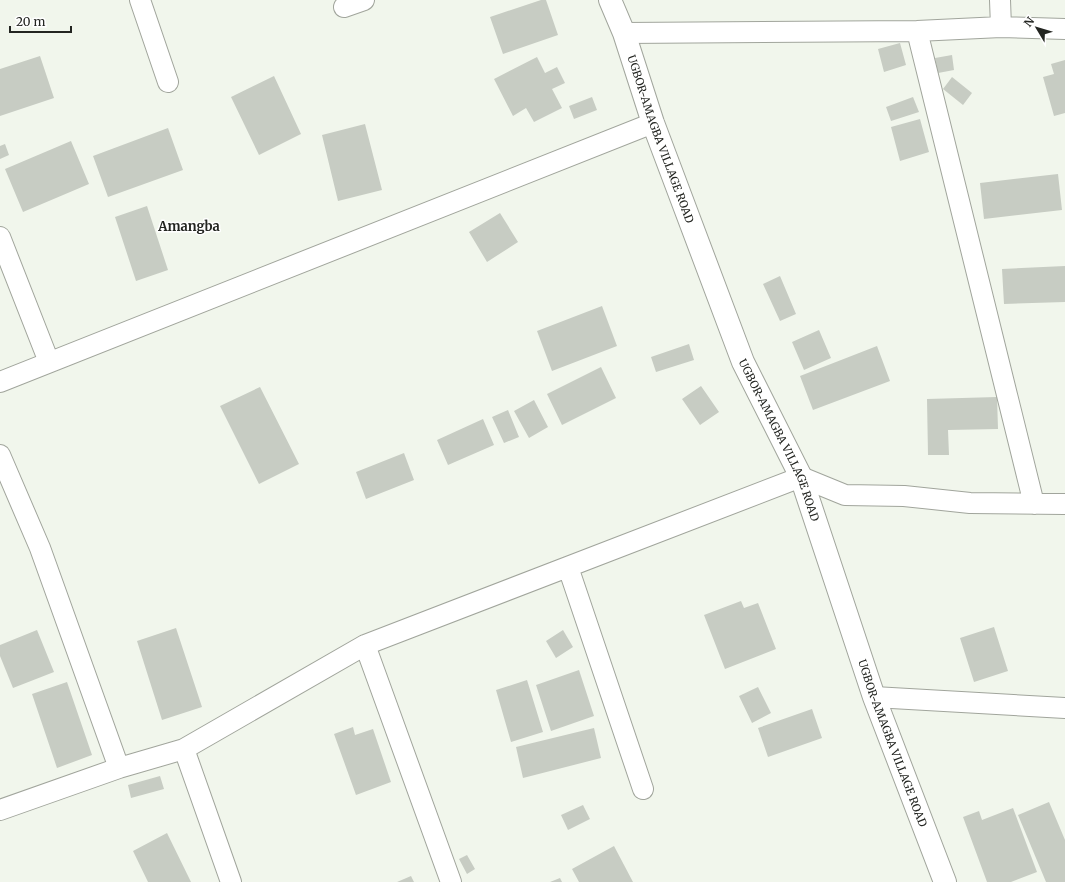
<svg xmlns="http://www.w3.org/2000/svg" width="1065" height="882" font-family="Merriweather,serif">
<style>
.building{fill:#c7ccc3}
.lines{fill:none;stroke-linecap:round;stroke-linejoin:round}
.minor-casing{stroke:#a1a59c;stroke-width:22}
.tertiary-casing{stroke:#a1a59c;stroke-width:24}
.minor{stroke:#fff;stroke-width:20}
.tertiary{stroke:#fff;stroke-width:22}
.labels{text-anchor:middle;stroke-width:3;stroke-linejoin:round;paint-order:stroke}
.street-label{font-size:11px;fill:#232521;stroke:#fff}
.quarter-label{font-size:13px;font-weight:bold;fill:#232521;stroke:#fff}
</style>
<rect width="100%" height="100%" fill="#f1f6ec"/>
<!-- building -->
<path class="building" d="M 541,0 L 546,0 L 558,35 L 503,54 L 490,17 Z
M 900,43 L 906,65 L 884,72 L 878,49 Z
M 952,55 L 954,70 L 938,73 L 935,58 Z
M 40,56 L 54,98 L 0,116 L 0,69 Z
M 537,57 L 545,73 L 557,67 L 565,83 L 552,89 L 562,108 L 534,122 L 526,108 L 513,116 L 494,79 Z
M 1065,60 L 1065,113 L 1054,116 L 1043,77 L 1054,74 L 1051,64 Z
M 274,76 L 301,134 L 259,155 L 231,97 Z
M 952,77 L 972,93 L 963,105 L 943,89 Z
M 592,97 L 597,110 L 574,119 L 569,106 Z
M 913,97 L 919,112 L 891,121 L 886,107 Z
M 920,119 L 929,152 L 900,161 L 891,127 Z
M 365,124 L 382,190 L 338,201 L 322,135 Z
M 168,128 L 183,170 L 108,197 L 93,156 Z
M 71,141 L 89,184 L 23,212 L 5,169 Z
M 5,144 L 9,155 L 0,159 L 0,146 Z
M 1058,174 L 1062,210 L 984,219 L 980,183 Z
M 147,206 L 168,270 L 136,281 L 115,217 Z
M 500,213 L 518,242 L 487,262 L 469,232 Z
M 1065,266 L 1065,302 L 1004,304 L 1002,269 Z
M 780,276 L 796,314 L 780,321 L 763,284 Z
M 602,306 L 617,346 L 552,371 L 537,331 Z
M 819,330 L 831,358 L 804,370 L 792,342 Z
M 689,344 L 694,360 L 656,372 L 651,357 Z
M 877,346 L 890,381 L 813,410 L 800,376 Z
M 601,367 L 616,398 L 562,425 L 547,394 Z
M 701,386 L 719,412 L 700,425 L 682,399 Z
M 260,387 L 299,464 L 259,484 L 220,406 Z
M 997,397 L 998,429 L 948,430 L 949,455 L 928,455 L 927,399 Z
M 534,400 L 548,427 L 529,438 L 514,411 Z
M 508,410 L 519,437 L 504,443 L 492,417 Z
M 483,419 L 494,445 L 448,465 L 437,440 Z
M 404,453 L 414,480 L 366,499 L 356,472 Z
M 741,601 L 744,608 L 758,603 L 776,649 L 725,669 L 704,615 Z
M 994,627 L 1008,671 L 974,682 L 960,638 Z
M 176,628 L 202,707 L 162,720 L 137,641 Z
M 37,630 L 54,672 L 13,688 L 0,656 L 0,645 Z
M 563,630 L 573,647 L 556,658 L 546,641 Z
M 579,670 L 594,716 L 551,731 L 536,685 Z
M 527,680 L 543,732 L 511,742 L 496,690 Z
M 67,682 L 92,755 L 57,768 L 32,694 Z
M 758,687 L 771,713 L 752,723 L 739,696 Z
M 812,709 L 822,738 L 768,757 L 758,728 Z
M 353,727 L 355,735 L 373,729 L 391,782 L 356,795 L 334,734 Z
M 594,728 L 601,758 L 523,778 L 516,747 Z
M 160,776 L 164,789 L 131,798 L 128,785 Z
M 1049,802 L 1065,840 L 1065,882 L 1046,882 L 1018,815 Z
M 583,805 L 590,819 L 568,830 L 561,815 Z
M 1013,808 L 1037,872 L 1011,882 L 987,882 L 963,817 L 979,811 L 982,820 Z
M 167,833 L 191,882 L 148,882 L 133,851 Z
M 614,846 L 633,882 L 579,882 L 572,869 Z
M 467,855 L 475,869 L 467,874 L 459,859 Z
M 411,876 L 414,882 L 397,882 Z
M 560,878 L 562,882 L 550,882 Z"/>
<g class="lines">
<defs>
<path id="minor" d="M 140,0 L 168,82
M 1000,0 L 1001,27
M 344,7 L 364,0
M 917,31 L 1034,504
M 624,33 L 917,31 L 1001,27 L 1065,29
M 0,237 L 49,362
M 0,382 L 653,123
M 0,455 L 40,548 L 119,768
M 568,567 L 643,789
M 365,645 L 451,882
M 874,697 L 1065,708
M 184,749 L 231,882
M 0,810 L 119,768 L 184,749 L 365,645 L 801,477 L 845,495 L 904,496 L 970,503 L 1065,504"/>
<g id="tertiary">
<path id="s1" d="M 610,0 L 624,33 L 653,123 L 743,362 L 801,477 L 874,697 L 945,882"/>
</g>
</defs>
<!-- minor casing -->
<use href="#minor" class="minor-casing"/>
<!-- tertiary casing -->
<use href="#tertiary" class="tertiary-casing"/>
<!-- minor -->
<use href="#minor" class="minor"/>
<!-- tertiary -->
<use href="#tertiary" class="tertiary"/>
</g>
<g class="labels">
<!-- street labels -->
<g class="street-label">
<text dy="4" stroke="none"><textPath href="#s1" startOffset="148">UGBOR-AMAGBA VILLAGE ROAD</textPath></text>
<text dy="4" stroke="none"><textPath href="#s1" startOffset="472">UGBOR-AMAGBA VILLAGE ROAD</textPath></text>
<text dy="4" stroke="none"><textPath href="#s1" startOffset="796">UGBOR-AMAGBA VILLAGE ROAD</textPath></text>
</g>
<!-- quarter labels -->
<g class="quarter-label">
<text x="189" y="231">Amangba</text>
</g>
</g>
<!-- north arrow -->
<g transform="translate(1037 28) rotate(308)" stroke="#ffffff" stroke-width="3" paint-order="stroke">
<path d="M0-3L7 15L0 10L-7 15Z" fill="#232521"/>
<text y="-6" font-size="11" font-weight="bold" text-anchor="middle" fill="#232521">N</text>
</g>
<!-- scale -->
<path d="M10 26v6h61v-6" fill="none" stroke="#232521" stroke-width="2"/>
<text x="16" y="26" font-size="12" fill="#232521" stroke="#ffffff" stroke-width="3" paint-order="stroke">20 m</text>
</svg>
